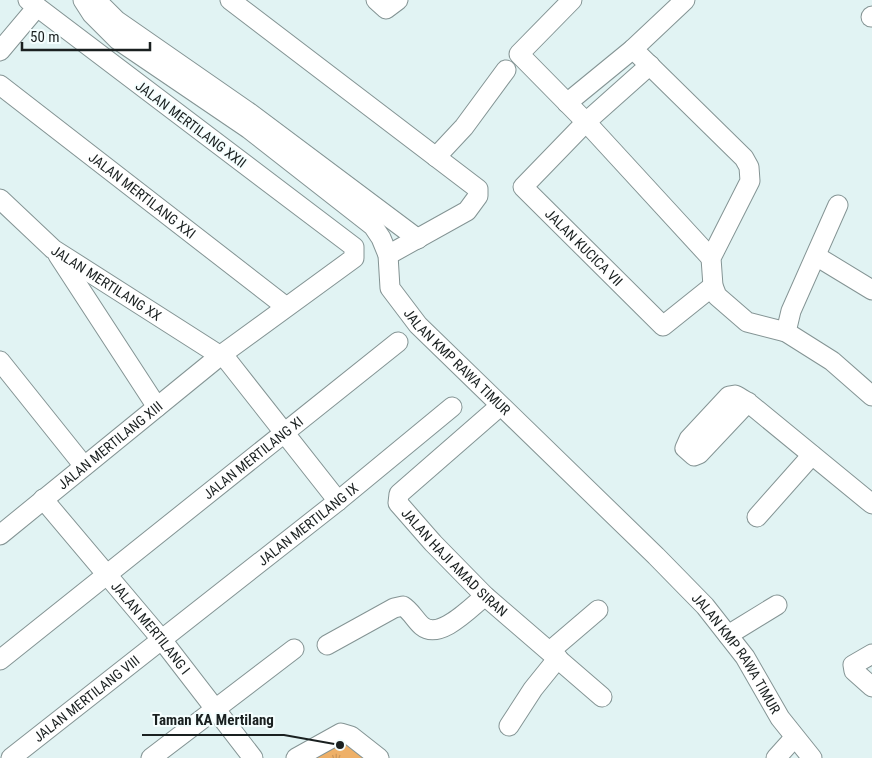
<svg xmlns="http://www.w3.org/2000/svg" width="872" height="758" font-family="'Roboto Condensed',sans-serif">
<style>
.grass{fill:url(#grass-tufts)}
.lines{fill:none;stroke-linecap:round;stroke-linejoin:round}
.minor-casing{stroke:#849494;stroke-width:21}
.minor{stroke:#fff;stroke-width:19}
.labels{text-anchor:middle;stroke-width:4;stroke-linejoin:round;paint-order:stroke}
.street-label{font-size:14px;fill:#1a2020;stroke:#f4fefe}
.leader{fill:none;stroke:#1a2020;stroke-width:2}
.callout-dot{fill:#1a2020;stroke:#f4fefe;stroke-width:2}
.callout-label{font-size:15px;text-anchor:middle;font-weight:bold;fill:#1a2020;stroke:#f4fefe;stroke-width:4;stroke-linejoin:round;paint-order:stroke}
</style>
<defs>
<pattern id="grass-tufts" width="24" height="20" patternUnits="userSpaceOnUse" patternTransform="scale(1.25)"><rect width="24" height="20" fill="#eeb068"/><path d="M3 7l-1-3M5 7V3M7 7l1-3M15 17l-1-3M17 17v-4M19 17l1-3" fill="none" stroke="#cc975a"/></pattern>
</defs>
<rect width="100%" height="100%" fill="#e1f3f3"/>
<!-- grass -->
<path class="grass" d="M 334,735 L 379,758 L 296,758 Z"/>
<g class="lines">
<defs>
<g id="minor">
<path id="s1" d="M 83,0 L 92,14 L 118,40 L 249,129 L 373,226 L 381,238 L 388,255 L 390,288 L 418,325 L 656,556 L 705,606 L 745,657 L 780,718 L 812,758"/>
<path d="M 230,0 L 478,189 L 478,196 L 467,211 L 388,255"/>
<path d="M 376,0 L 386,9 L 398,0"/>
<path d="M 572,0 L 519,54 L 586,122 L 711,258"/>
<path d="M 101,5 L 116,20 L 247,111 L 418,239"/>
<path d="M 871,17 L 872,16"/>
<path d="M 633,49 L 685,0"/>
<path d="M 0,51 L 37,7"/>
<path id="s2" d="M 650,65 L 586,122 L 523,187 L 663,326 L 713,286"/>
<path id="s3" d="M 0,85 L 285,306"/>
<path d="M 567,103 L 633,49 L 744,158 L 749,167 L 750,181 L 711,258 L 713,286 L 717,296 L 747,322 L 786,332 L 832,361 L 872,396"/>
<path d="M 436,157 L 464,127 L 506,70"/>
<path id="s4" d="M 0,199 L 53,249 L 227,360 L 338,501"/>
<path d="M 58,255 L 157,407"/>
<path d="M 816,256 L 872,290"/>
<path d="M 786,332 L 791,311 L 838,205"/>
<path d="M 0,361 L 84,466"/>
<path d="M 748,402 L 699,454 L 694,456 L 685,448 L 689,439 L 729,396 L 735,395 C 740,397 745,401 750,404 L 872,504"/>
<path id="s5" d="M 500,406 L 399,494 L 398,503 L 433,543 L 485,596 L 602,697"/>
<path id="s6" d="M 43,499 L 162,640 L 253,758"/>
<path d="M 757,517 L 812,455"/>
<path id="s7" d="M 0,535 L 221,355 L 354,258 L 354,247 L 28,0"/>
<path d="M 728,635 L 777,605"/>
<path d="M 327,645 L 394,608 L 403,606 C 411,611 415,620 422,626 C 440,641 471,607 485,596"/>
<path d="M 550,651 L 598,610"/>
<path d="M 872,654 L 853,665 L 854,671 L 872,687"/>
<path id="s8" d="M 0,660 L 398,342"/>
<path d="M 509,726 L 533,689 L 558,658"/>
<path id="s9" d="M 11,758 L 338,501 L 452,407"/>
<path d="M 151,758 L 294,649"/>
<path d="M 296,758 L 341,733 L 351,736 L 379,758"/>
<path d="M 776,758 L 794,738"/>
</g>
</defs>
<!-- minor casing -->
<use href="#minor" class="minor-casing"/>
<!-- minor -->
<use href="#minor" class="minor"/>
</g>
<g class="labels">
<!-- street labels -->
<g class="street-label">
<text transform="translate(191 124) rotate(37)" y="5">JALAN MERTILANG XXII</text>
<text dy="5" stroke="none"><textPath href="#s3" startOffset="180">JALAN MERTILANG XXI</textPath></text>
<text dy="5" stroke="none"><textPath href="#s2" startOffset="262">JALAN KUCICA VII</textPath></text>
<text dy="5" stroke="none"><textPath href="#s4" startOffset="136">JALAN MERTILANG XX</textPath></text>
<text dy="5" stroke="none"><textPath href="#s1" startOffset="535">JALAN KMP RAWA TIMUR</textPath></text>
<text dy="5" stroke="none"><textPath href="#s7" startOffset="142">JALAN MERTILANG XIII</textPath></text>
<text dy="5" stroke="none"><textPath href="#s8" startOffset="324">JALAN MERTILANG XI</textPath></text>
<text dy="5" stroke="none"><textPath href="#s9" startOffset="378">JALAN MERTILANG IX</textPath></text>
<text dy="5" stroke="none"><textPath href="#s5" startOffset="225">JALAN HAJI AMAD SIRAN</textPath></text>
<text dy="5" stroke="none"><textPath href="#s6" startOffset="168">JALAN MERTILANG I</textPath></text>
<text dy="5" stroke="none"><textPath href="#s1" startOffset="940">JALAN KMP RAWA TIMUR</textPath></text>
<text dy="5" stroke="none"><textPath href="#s9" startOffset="96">JALAN MERTILANG VIII</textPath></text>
</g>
</g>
<!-- callouts -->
<path class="leader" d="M340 745L284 735H142"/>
<circle class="callout-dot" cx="340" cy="745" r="5"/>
<g class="callout-label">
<text x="213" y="725">Taman KA Mertilang</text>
</g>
<!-- scale -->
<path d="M22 42v8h128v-8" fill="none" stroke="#1a2020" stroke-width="2.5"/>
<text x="30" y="42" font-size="15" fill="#1a2020" stroke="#f4fefe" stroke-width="4" paint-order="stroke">50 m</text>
</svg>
